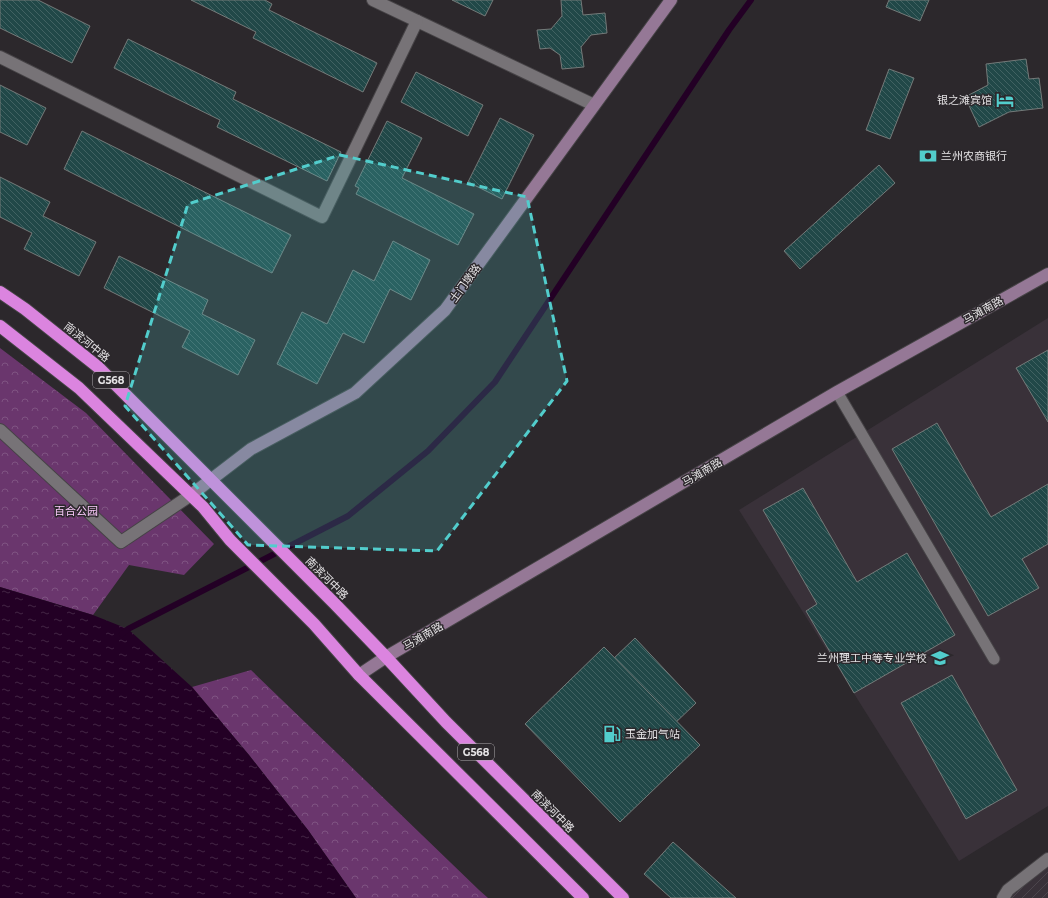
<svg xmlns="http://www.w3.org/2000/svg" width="1048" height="898" font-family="Montserrat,'Noto Sans SC',sans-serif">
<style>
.built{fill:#393139}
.industrial{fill:url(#industrial-furrows)}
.park{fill:url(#park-crowns)}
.water{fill:url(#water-ripples)}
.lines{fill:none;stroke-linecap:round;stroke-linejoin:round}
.stream{stroke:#230025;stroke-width:6}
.building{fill:url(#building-back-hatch);stroke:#747a79}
.lane-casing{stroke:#464346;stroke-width:13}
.street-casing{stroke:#464346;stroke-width:14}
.secondary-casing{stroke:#464346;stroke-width:14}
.highway-casing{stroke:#464346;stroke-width:14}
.lane{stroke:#777377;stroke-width:11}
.street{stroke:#777377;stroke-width:12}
.secondary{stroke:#957896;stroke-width:12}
.highway{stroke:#db84df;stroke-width:12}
.marked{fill:#52cdcc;fill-opacity:0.2;stroke:#52cdcc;stroke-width:3;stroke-dasharray:8 5;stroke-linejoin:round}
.labels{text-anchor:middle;stroke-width:3;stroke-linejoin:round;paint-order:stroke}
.shield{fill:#2c282c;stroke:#aeabae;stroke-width:1}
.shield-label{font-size:10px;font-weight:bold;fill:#e5e3e5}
.poi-label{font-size:11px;fill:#e5e3e5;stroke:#2c282c;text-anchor:end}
.street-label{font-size:11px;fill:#e5e3e5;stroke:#2c282c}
.park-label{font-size:11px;fill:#fbcafc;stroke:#2c282c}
</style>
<defs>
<pattern id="industrial-furrows" width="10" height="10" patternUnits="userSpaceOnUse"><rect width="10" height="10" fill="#393139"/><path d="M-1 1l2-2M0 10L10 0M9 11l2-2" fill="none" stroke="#4c454c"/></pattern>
<pattern id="park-crowns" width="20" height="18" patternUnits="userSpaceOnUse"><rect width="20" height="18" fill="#6a366d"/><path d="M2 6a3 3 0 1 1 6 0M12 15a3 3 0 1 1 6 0" fill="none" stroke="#7f5382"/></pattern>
<pattern id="water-ripples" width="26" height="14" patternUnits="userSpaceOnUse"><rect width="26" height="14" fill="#230025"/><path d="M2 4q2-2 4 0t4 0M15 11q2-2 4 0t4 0" fill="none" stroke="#432544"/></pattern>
<pattern id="building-back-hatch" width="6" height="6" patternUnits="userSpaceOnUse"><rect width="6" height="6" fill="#214848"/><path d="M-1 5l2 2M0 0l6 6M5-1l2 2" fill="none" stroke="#416262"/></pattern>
</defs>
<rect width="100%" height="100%" fill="#2c282c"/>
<polygon class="built" points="1048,318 1048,806 959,861 739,510"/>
<polygon class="industrial" points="1048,866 1048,898 1007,898"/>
<g class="park">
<polygon points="0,348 86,413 214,544 184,575 129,565 93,615 0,587"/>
<polygon points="251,670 479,890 488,898 356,898 308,830 249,755 192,687"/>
</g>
<polygon class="water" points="0,587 93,615 128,629 192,687 249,755 308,830 356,898 0,898"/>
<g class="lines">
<polyline class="stream" points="122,634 128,629 348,516 428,451 495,382 729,30 751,0"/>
</g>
<g class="building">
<polygon points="0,0 38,0 90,26 72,63 0,28"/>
<polygon points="191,0 265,0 272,4 269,10 377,63 363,92 253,38 256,32"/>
<polygon points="452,0 493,0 485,16"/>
<polygon points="561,0 581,0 583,15 605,13 607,33 591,35 581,47 584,67 562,69 560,55 550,48 540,49 537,30 551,29 562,16"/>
<polygon points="889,0 929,0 920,21 886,7"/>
<polygon points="128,39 236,92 233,99 341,152 327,181 217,127 220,120 114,68"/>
<polygon points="1026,59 1029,79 1039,78 1043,108 1009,112 979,127 965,97 988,85 986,64"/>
<polygon points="889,69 914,78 890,139 866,130"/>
<polygon points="416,72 483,105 468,136 401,102"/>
<polygon points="0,85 46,108 27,145 0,132"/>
<polygon points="500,118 534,135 502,199 468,182"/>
<polygon points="387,121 422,138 402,178 474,214 458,245 356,194 359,188 355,186"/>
<polygon points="82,131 291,235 272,273 64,169"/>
<polygon points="879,165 895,183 800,269 784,251"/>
<polygon points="0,177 50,202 43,216 96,242 79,276 24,249 32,233 0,217"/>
<polygon points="393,241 430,260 411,300 390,289 364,343 343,333 317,384 277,364 302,312 327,324 353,270 374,281"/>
<polygon points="119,256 208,300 202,314 255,340 238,375 182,347 190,331 104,288"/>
<polygon points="1048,350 1048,422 1016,368"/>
<polygon points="937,423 991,517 1048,484 1048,544 1022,559 1039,588 988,616 892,449"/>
<polygon points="803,488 857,582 907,553 955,635 854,693 806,611 817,604 763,510"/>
<polygon points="635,638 696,703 672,726 611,661"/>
<polygon points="604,647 700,745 620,822 525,724"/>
<polygon points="952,675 1017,790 966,819 901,703"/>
<polygon points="673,842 736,898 671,898 644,874"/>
</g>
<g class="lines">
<g class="lane-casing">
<polyline id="lane" points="837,392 994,659"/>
</g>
<g class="street-casing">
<g id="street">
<polyline points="373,0 594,105"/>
<polyline points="0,57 322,217 417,21"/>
<polyline points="0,430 121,542 191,495"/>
<polyline points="1003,898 1008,890 1048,859"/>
</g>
</g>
<g class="secondary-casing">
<g id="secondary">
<polyline points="191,495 251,449 355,393 445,310 671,0"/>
<polyline points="359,675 386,657 837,392 1048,274"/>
</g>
</g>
<g class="highway-casing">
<g id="highway">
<polyline points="0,292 25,309 98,367 334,603 386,657 446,722 623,898"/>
<polyline points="0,326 79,388 203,507 230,540 314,624 359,675 583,898"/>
</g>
</g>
<use href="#lane" class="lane"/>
<use href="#street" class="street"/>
<use href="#secondary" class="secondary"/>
<use href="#highway" class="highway"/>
</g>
<path class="marked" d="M340,155L527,197L567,381L437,551L248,545L125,406L188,204Z"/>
<defs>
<g id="hotel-bare" transform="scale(1.38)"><path d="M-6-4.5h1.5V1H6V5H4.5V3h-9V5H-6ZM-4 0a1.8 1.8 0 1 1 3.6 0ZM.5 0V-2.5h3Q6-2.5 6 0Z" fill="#52cdcc" stroke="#2c282c" stroke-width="2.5" paint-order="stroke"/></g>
<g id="bank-bare" transform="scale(1.38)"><path d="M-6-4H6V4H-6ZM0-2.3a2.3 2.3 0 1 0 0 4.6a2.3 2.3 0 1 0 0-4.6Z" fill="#52cdcc" stroke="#2c282c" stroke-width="2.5" paint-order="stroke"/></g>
<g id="university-bare" transform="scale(1.38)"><path d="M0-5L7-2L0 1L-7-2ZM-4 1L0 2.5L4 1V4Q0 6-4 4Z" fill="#52cdcc" stroke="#2c282c" stroke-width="2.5" paint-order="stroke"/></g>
<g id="fuel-bare" transform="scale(1.38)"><path d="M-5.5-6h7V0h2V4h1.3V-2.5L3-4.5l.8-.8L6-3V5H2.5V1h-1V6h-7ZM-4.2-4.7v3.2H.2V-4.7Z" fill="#52cdcc" stroke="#2c282c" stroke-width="2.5" paint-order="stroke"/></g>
</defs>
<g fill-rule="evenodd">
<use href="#hotel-bare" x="1005" y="100"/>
<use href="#bank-bare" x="928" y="156"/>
<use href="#university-bare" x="940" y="658"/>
<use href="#fuel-bare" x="612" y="734"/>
</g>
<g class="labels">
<g class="shield">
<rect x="93" y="372" width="36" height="16" rx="3"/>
<rect x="458" y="744" width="36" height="16" rx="3"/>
</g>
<g class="shield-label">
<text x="111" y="384">G568</text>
<text x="476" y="756">G568</text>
</g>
<g class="poi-label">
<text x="992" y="104">银之滩宾馆</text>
<text x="941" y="160" text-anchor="start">兰州农商银行</text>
<text x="927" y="662">兰州理工中等专业学校</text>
<text x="625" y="738" text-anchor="start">玉金加气站</text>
</g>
<g class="street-label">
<text transform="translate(465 283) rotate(-54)" y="4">土门墩路</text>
<text transform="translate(983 310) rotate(-29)" y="4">马滩南路</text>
<text transform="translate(87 342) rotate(39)" y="4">南滨河中路</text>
<text transform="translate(702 472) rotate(-30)" y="4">马滩南路</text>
<text transform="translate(327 578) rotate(45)" y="4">南滨河中路</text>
<text transform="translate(423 636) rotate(-30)" y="4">马滩南路</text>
<text transform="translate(553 811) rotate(45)" y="4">南滨河中路</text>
</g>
<g class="park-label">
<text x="76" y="515">百合公园</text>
</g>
</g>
</svg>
